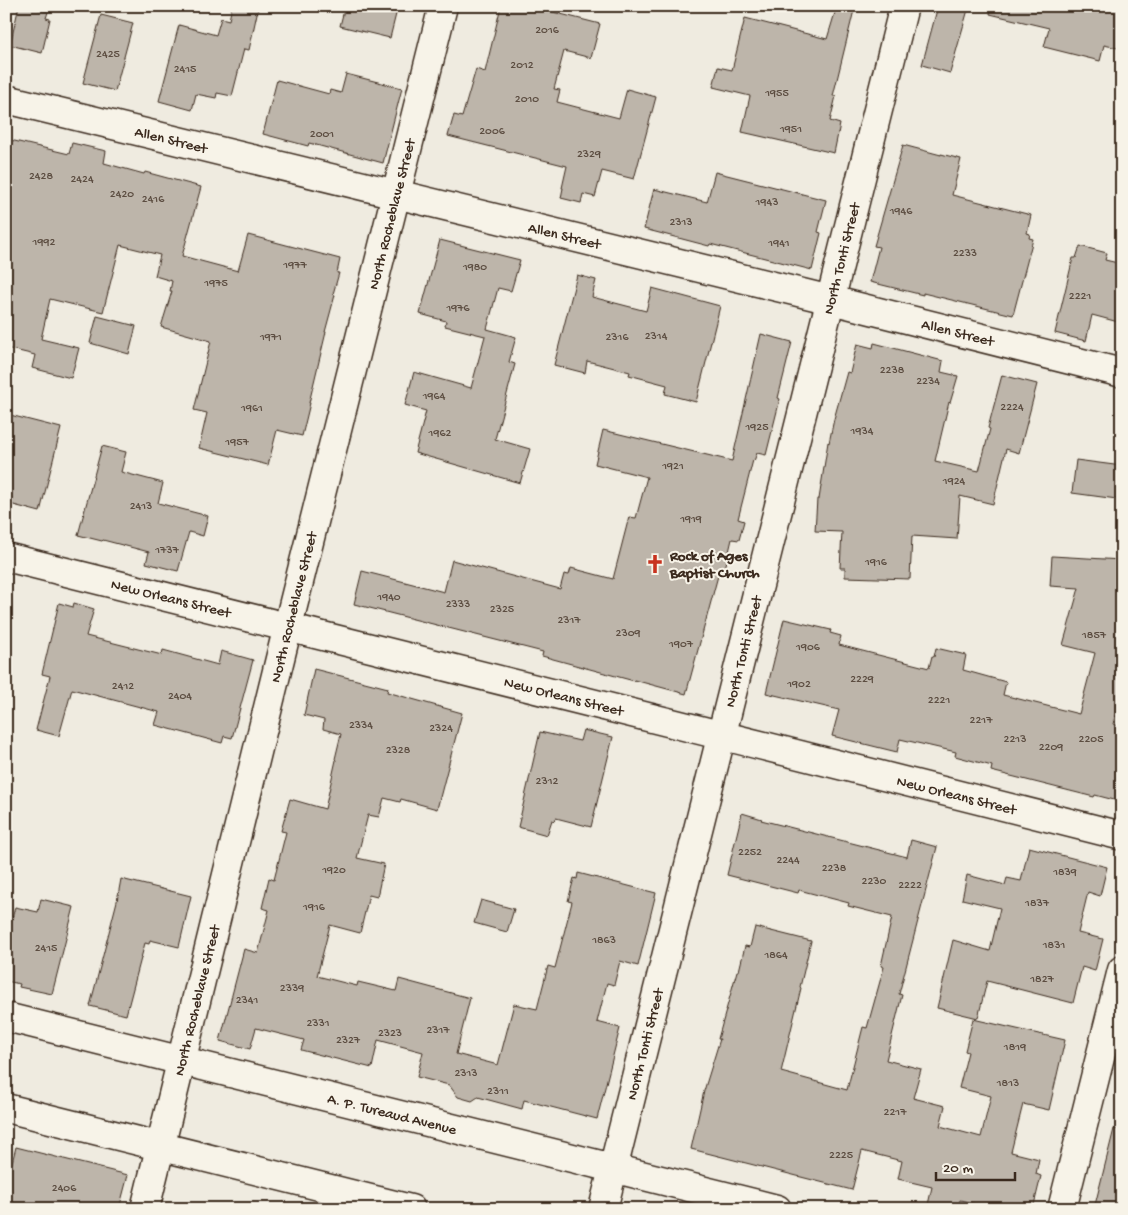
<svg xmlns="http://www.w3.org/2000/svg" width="1128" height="1215" font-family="'Gochi Hand',sans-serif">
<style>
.building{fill:#bdb5aa;stroke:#3b2a1e}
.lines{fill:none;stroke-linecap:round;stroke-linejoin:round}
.minor-casing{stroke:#3b2a1e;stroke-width:31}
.tertiary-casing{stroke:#3b2a1e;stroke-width:31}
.minor{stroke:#f7f3e8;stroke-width:28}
.tertiary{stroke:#f7f3e8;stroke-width:28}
.labels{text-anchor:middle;stroke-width:4;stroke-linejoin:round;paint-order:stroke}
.number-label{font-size:12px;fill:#5c4d41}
.street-label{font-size:15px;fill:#3b2a1e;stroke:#f7f3e8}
.poi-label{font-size:15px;font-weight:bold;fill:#3b2a1e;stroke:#f7f3e8;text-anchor:start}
</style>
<rect width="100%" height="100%" fill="#efebe0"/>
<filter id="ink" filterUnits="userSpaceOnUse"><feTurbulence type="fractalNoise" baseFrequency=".02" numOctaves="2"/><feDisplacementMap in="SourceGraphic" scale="10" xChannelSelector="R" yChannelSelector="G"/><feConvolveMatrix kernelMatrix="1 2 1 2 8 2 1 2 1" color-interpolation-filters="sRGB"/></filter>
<g filter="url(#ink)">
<g class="building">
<polygon points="19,6 39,6 38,9 48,12 46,18 50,19 42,53 10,45"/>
<polygon points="232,6 246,6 258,9 249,50 244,49 232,96 217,93 216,98 196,94 192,110 159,101 179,25 216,35 221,18 229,20"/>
<polygon points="345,6 398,6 390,38 340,26"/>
<polygon points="501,6 529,6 600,24 591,58 564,51 554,89 560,90 557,102 619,118 627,89 656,97 634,179 602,171 595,197 583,194 581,203 561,198 563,188 562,188 567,166 448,136 454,115 462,117 476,69 485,72"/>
<polygon points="837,6 855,6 833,96 836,96 830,121 840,124 834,153 742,132 750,96 713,87 718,67 732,70 745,18 827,39"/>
<polygon points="938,6 969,6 950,73 922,65"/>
<polygon points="991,6 1122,6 1122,49 1104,45 1100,61 1044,47 1049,28 990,14"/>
<polygon points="101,15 133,23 115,91 83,83"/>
<polygon points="346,74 402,88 383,163 309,143 308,146 263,134 277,80 329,94 330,90 341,93"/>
<polygon points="6,139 69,154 72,143 106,151 104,163 144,174 145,172 201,187 182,256 238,271 248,235 340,259 337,273 339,273 333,294 335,295 325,332 326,332 309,403 310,403 302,436 277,430 268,465 199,448 207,413 194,410 211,341 161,327 172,291 170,291 172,281 155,276 160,255 120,245 103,312 50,299 41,339 79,348 71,378 32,368 35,355 6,348"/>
<polygon points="903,145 941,155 941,154 961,159 952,195 1031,215 1027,233 1030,234 1029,238 1033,239 1013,315 923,293 923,295 870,282 879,247 874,246"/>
<polygon points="715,172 826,200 818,232 821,233 812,270 710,244 709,246 644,229 654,189 707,202"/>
<polygon points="440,240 520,260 511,291 498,288 487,329 516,337 509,362 515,364 495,439 530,449 520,483 415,453 426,411 405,405 414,372 471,388 485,336 445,326 446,321 420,314"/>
<polygon points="1080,246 1107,253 1105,260 1122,264 1122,323 1092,315 1086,341 1055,333 1073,258 1076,258"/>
<polygon points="577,275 596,280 592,297 646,311 652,288 720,306 696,402 665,394 667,385 629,375 630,372 587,361 585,373 554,365"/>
<polygon points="97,316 136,326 129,354 90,343"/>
<polygon points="761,334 792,342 778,398 780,399 766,455 757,453 754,461 753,460 738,519 744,521 739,540 732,539 724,573 719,572 686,694 634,680 634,681 542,656 543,652 354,604 362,571 444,592 452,560 560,589 564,574 569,575 571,568 613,579 629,517 636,518 647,477 595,464 603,430 732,461"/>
<polygon points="874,343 943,361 941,372 958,376 950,403 949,402 935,461 979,471 990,429 988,428 1002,375 1037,384 1019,453 1006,449 993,504 960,496 957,539 912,536 910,579 845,577 845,568 840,568 842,532 815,531 817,499 819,499 828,442 829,443 834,419 847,372 850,373 857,344 873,348"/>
<polygon points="6,414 61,428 40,512 6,503"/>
<polygon points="102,446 126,452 121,472 163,483 158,503 208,516 203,536 189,532 178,571 146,563 149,552 103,540 102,541 78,535"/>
<polygon points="1076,460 1122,466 1122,486 1119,485 1117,499 1072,493"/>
<polygon points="1052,556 1122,560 1122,688 1113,724 1122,727 1122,802 1095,795 1094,797 991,771 992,766 955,756 956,752 900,739 897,752 832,736 839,710 766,693 784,619 831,630 830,633 841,636 839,645 929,668 932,656 934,657 936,648 966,655 963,670 1006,682 1003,695 1079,714 1095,653 1063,645 1079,588 1050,586"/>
<polygon points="59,603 73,607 74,603 94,609 86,636 162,655 163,650 218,665 221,651 253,660 232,738 224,736 222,743 155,725 159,712 72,689 59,736 36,730 50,676 42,674"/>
<polygon points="314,669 388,688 387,692 462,713 437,809 401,799 400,802 384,798 379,817 368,815 357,858 384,864 377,897 369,895 360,933 330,925 317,976 357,986 358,982 396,991 399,979 470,998 456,1054 498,1065 514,1004 537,1009 548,966 555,968 572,902 568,901 574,878 577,879 578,873 656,893 638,966 620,961 614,985 607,983 597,1022 620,1028 597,1119 524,1100 522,1109 478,1097 472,1101 458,1097 449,1085 417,1077 423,1052 378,1040 372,1068 301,1050 304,1040 256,1028 250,1049 220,1041 244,949 258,953 269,910 262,908 269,878 274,880 286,832 281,831 290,799 325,809 336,760 335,759 341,734 323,729 324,720 304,715"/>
<polygon points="583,730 613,737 591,827 556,818 555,821 552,820 547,835 518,827 540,732 580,741"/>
<polygon points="742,813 762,819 761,820 907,857 911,840 937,847 899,994 902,995 886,1060 921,1069 913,1098 945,1106 940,1126 981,1137 991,1096 959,1088 968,1052 965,1051 973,1019 1065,1040 1049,1110 1023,1104 1011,1152 1039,1159 1036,1174 1041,1176 1033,1209 998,1209 960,1200 958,1209 927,1209 932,1187 898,1179 902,1161 862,1151 852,1190 691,1149 704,1091 720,1039 718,1039 737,971 739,971 745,946 750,947 755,927 811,941 800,987 801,988 781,1072 847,1090 863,1027 867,1028 884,967 881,966 892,917 848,906 849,903 799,890 798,893 727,875"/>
<polygon points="1029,847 1107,867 1100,896 1088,892 1078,933 1103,939 1095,971 1082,967 1073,1003 987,981 978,1018 937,1008 953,940 990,951 1000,908 962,899 967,875 1005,885 1007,878 1021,881"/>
<polygon points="121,879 191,896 179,947 150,940 149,944 145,943 126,1015 90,1006 117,901"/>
<polygon points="41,899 74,907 52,994 19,987 20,984 6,981 6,942 15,907 38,912"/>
<polygon points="481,900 514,909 507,932 474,923"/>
<polygon points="1114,1129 1122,1130 1122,1209 1094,1209"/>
<polygon points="16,1147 128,1175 119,1209 6,1209 6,1186"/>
</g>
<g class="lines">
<g class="minor-casing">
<g id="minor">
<path id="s1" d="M6,99L831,300L1122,373"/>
<path id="s2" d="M6,557C379,648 750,743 1122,836"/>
<path id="s3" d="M145,1209L288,626L443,6"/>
<path id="s4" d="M603,1209L904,6"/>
</g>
</g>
<g class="tertiary-casing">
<g id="tertiary">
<path id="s5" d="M6,1017L777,1209"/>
<polyline points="6,1108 411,1209"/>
<polyline points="1062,1209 1122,970"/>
</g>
</g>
<use href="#minor" class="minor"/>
<use href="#tertiary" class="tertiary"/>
</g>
</g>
<defs>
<g id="church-bare" transform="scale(1.5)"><path d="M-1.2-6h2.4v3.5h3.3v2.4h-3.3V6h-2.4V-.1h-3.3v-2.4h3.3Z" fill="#c8321e" stroke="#f7f3e8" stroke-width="2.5" paint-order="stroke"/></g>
</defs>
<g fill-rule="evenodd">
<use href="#church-bare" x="655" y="564"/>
</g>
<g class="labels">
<g class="number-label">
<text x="547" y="33">2016</text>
<text x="108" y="57">2425</text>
<text x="522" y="68">2012</text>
<text x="185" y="72">2415</text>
<text x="777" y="96">1955</text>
<text x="527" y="102">2010</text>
<text x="791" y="132">1951</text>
<text x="492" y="134">2006</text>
<text x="322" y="137">2001</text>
<text x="589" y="157">2329</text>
<text x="41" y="179">2428</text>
<text x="82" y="182">2424</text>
<text x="122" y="197">2420</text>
<text x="153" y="202">2416</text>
<text x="767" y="205">1943</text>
<text x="901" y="214">1946</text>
<text x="681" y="225">2313</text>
<text x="44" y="245">1992</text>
<text x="779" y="246">1941</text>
<text x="965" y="256">2233</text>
<text x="295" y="268">1977</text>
<text x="475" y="270">1980</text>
<text x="216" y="286">1975</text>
<text x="1080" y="299">2221</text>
<text x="458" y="311">1976</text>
<text x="656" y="339">2314</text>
<text x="271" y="340">1971</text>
<text x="617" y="340">2316</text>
<text x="892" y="373">2238</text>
<text x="928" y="384">2234</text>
<text x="434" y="399">1964</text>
<text x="1012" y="410">2224</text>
<text x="252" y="411">1961</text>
<text x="757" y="430">1925</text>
<text x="862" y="434">1934</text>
<text x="440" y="436">1962</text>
<text x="237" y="445">1957</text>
<text x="673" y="469">1921</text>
<text x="954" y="484">1924</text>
<text x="141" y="509">2413</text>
<text x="691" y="522">1919</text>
<text x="167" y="553">1737</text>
<text x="876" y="565">1916</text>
<text x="389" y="600">1940</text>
<text x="458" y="607">2333</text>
<text x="502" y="612">2325</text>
<text x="569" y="623">2317</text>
<text x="628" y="636">2309</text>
<text x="1094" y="638">1857</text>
<text x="681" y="647">1907</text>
<text x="808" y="650">1906</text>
<text x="862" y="682">2229</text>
<text x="799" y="687">1902</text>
<text x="123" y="689">2412</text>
<text x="180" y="699">2404</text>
<text x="939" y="703">2221</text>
<text x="981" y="723">2217</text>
<text x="361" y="728">2334</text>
<text x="441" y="731">2324</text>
<text x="1015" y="742">2213</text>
<text x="1091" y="742">2205</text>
<text x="1051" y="750">2209</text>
<text x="398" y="753">2328</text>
<text x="547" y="784">2312</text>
<text x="750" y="855">2252</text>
<text x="788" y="863">2244</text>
<text x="834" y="871">2238</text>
<text x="334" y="873">1920</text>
<text x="1065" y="875">1839</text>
<text x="874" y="884">2230</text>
<text x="910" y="888">2222</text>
<text x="1037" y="906">1837</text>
<text x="314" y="910">1916</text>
<text x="604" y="943">1863</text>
<text x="1054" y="948">1831</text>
<text x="46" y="951">2415</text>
<text x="776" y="958">1864</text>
<text x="1042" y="982">1827</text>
<text x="292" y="991">2339</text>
<text x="247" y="1003">2341</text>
<text x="318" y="1026">2331</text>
<text x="438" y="1033">2317</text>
<text x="390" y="1036">2323</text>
<text x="348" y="1043">2327</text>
<text x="1015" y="1050">1819</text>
<text x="466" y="1076">2313</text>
<text x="1008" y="1086">1813</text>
<text x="498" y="1094">2311</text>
<text x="895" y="1115">2217</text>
<text x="841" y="1158">2225</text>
<text x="64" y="1191">2406</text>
</g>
<g class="street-label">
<text dy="5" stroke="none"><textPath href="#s1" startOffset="170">Allen Street</textPath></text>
<text dy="5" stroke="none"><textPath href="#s3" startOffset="1025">North Rocheblave Street</textPath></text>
<text dy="5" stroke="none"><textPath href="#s1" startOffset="575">Allen Street</textPath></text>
<text dy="5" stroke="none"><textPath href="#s4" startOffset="980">North Tonti Street</textPath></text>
<text dy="5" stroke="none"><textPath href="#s1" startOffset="980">Allen Street</textPath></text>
<text dy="5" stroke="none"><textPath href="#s2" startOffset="170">New Orleans Street</textPath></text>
<text dy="5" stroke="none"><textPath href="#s3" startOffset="620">North Rocheblave Street</textPath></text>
<text dy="5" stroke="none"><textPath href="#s4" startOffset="575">North Tonti Street</textPath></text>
<text dy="5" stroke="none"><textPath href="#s2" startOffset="575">New Orleans Street</textPath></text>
<text dy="5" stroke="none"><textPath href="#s2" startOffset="980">New Orleans Street</textPath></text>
<text dy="5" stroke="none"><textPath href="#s3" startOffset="215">North Rocheblave Street</textPath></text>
<text dy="5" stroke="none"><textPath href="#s4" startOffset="170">North Tonti Street</textPath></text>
<text dy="5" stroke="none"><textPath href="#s5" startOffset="398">A. P. Tureaud Avenue</textPath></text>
</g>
<g class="poi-label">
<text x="670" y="560">Rock of Ages<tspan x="670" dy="17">Baptist Church</tspan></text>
</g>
</g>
<rect width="1128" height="1215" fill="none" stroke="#f7f3e8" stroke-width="25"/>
<rect x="12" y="12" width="1103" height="1190" fill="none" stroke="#3b2a1e" stroke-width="2" filter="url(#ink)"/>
<path d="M936 1172v8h79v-8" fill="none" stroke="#3b2a1e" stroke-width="2.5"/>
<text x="943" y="1172" font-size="15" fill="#3b2a1e" stroke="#f7f3e8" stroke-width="4" paint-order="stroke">20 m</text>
</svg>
